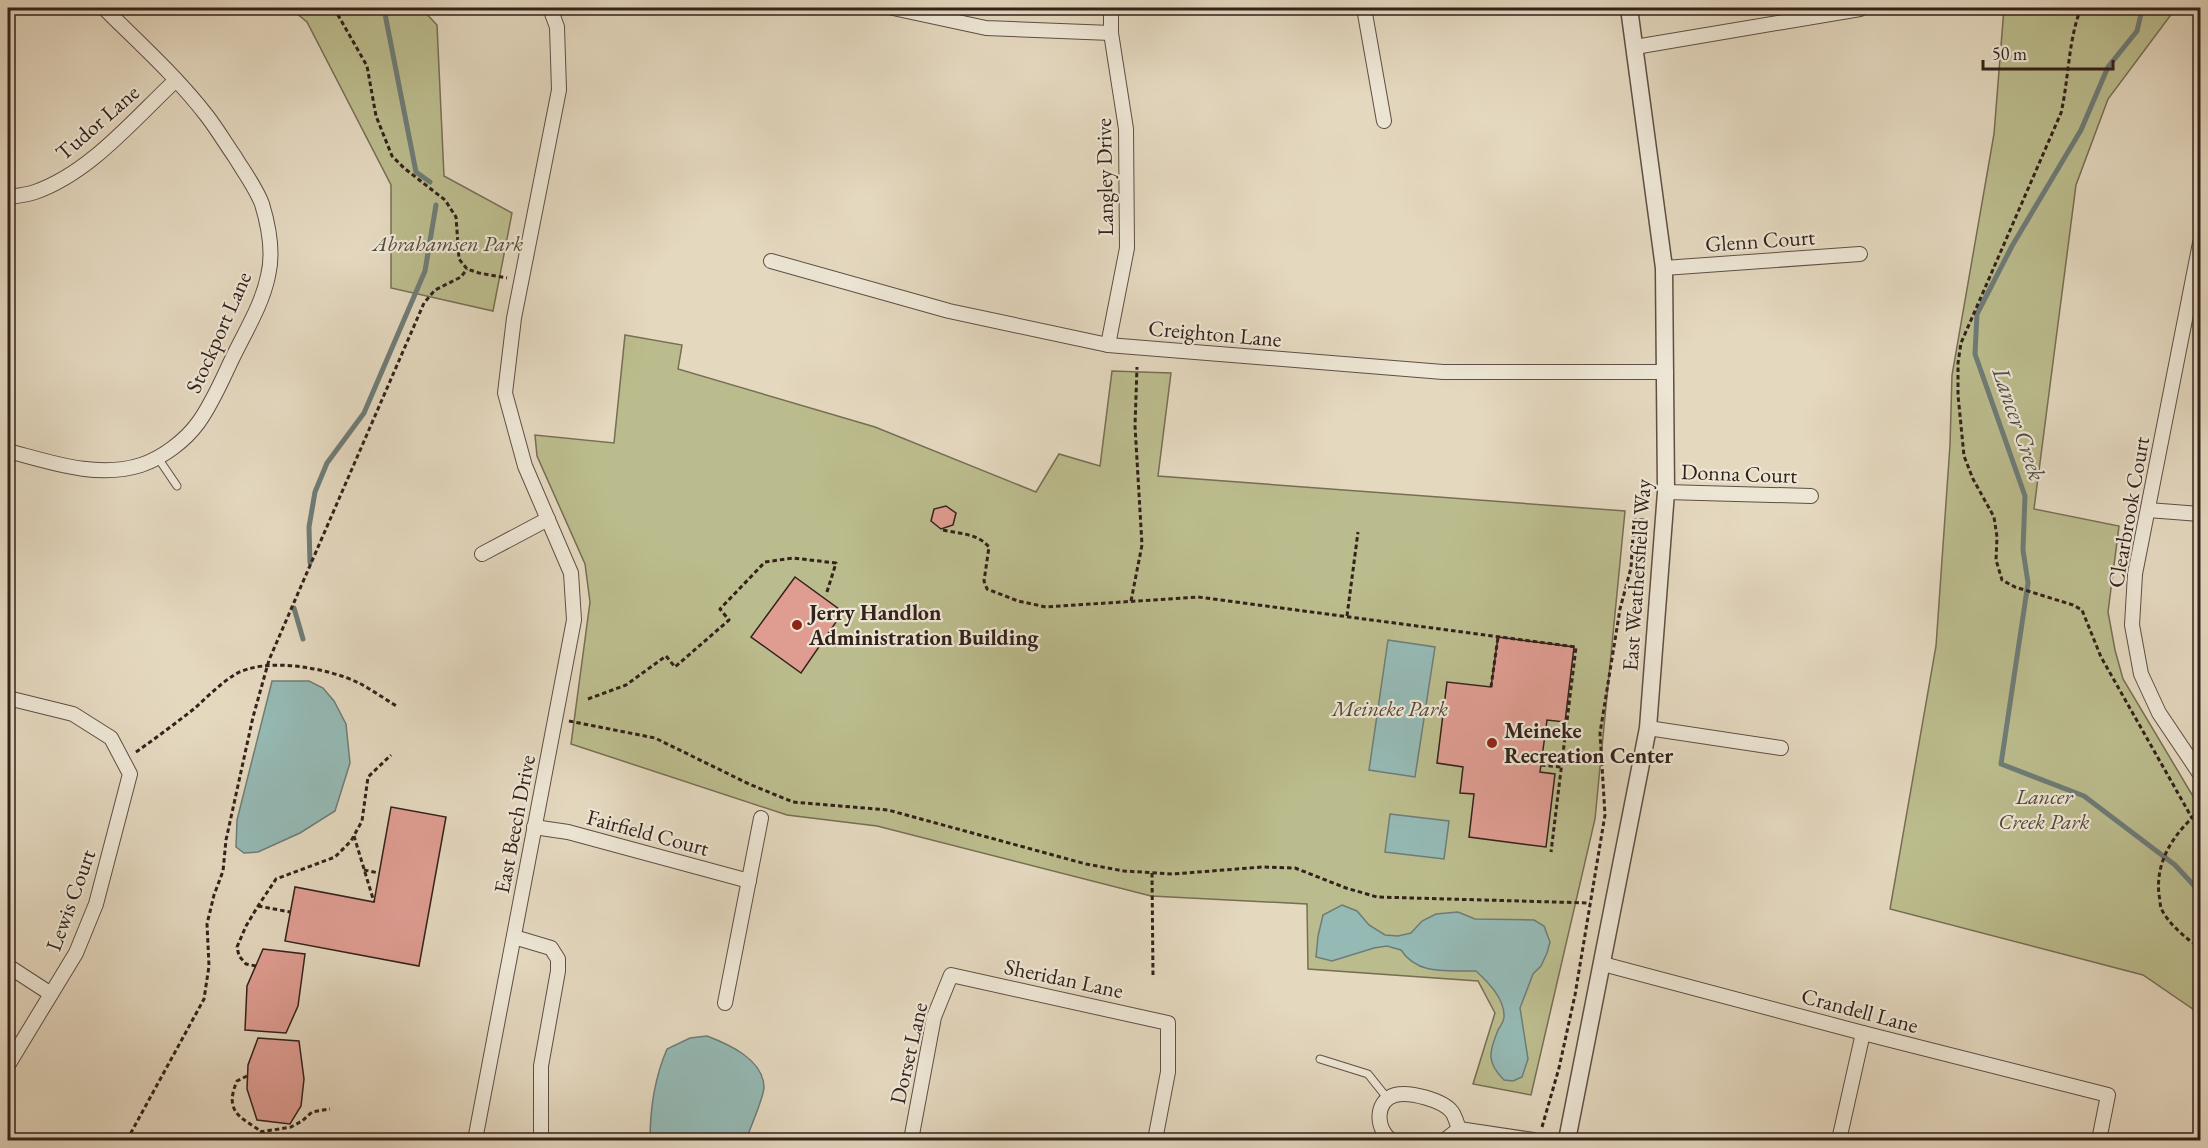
<svg xmlns="http://www.w3.org/2000/svg" width="2208" height="1148" font-family="'EB Garamond',serif">
<style>
.green{fill:#bbbc8d;stroke:#776e54;stroke-width:1.5}
.water{fill:#95b9b4;stroke:#6e7c77;stroke-width:1.5}
.lines{fill:none;stroke-linecap:round;stroke-linejoin:round}
.stream{stroke:#6e7c77;stroke-width:5}
.building{fill:#df9d92;stroke:#33211b;stroke-width:1.5}
.service-casing{stroke:#5f4f44;stroke-width:9}
.minor-casing{stroke:#5f4f44;stroke-width:16}
.tertiary-casing{stroke:#5f4f44;stroke-width:19}
.path{stroke:#33211b;stroke-width:3;stroke-dasharray:4.5 3;stroke-linecap:butt}
.service{stroke:#ede6d5;stroke-width:7}
.minor{stroke:#ede6d5;stroke-width:14}
.tertiary{stroke:#ede6d5;stroke-width:16}
.poi-dot{fill:#8f2418;stroke:#ede6d5;stroke-width:2}
.labels{text-anchor:middle;stroke-width:4.5;stroke-linejoin:round;paint-order:stroke}
.street-label{font-size:22px;fill:#33211b;stroke:#ede6d5}
.park-label{font-size:22px;font-style:italic;fill:#554838;stroke:#ede6d5}
.poi-label{font-size:22px;font-weight:bold;fill:#33211b;stroke:#ede6d5;text-anchor:start}
.water-label{font-size:24px;font-style:italic;fill:#504f49;stroke:#ede6d5}
</style>
<rect width="100%" height="100%" fill="#e4d8bf"/>
<filter id="stains"><feTurbulence type="fractalNoise" baseFrequency=".00333" numOctaves="4"/><feColorMatrix values="0 0 0 0 .2 0 0 0 0 .09 0 0 0 0 .02 0 0 0 .5 -.17"/></filter>
<radialGradient id="worn" r=".72"><stop offset=".6" stop-color="#630" stop-opacity="0"/><stop offset="1" stop-color="#630" stop-opacity=".3"/></radialGradient>
<g class="green">
<polygon points="290,8 421,8 437,25 444,176 512,213 493,311 391,288 391,185 307,22"/>
<polygon points="2004,8 2176,8 2108,99 2076,185 2034,509 2119,526 2108,612 2115,650 2123,679 2200,808 2200,1027 2197,1025 2200,1014 2143,975 1890,909 1936,646 1950,445 1952,375 1994,134"/>
<polygon points="625,335 682,345 678,369 875,427 1036,492 1059,454 1100,466 1112,371 1171,373 1158,476 1625,511 1595,819 1531,1095 1473,1084 1495,1013 1478,981 1308,969 1307,904 1151,896 877,826 787,815 571,744 590,602 585,564 537,456 535,435 614,443"/>
</g>
<g class="water">
<polygon points="1388,640 1435,647 1415,777 1369,770"/>
<polygon points="272,681 309,681 323,688 334,701 346,724 350,763 335,811 300,833 258,852 244,853 236,847 237,820"/>
<polygon points="1390,814 1449,821 1444,859 1385,852"/>
<path d="M1342,905L1357,911L1369,925L1385,935L1398,936L1411,933L1422,921L1436,914L1458,912L1475,919L1534,920L1544,926L1550,942L1547,953L1541,966L1533,974L1520,1008L1528,1059L1522,1077L1513,1081L1504,1080C1486,1062 1489,1052 1498,1030C1500,1027 1504,1021 1504,1017C1505,999 1488,982 1476,971C1448,970 1418,976 1401,950L1387,946L1374,948L1332,961L1316,957L1318,936L1323,915Z"/>
<path d="M707,1036C728,1044 763,1059 764,1087C764,1097 750,1128 746,1140H650C650,1110 655,1077 667,1049L690,1038Z"/>
</g>
<g class="lines">
<g class="stream">
<polyline points="380,8 385,14 416,172 430,182"/>
<polyline points="2136,8 2141,14 2137,31 2108,67 2081,130 2012,246 1977,314 1975,354 2025,496 2023,550 2028,583 2001,764 2084,796 2175,865 2200,892"/>
<polyline points="310,563 309,527 315,492 327,463 364,413 425,271 436,205"/>
<polyline points="294,608 303,639"/>
</g>
</g>
<g class="building">
<polygon points="946,506 956,513 953,525 941,529 931,521 934,509"/>
<polygon points="795,577 843,612 801,673 751,637"/>
<polygon points="1498,637 1574,647 1565,722 1547,720 1540,772 1555,774 1546,847 1469,837 1474,794 1460,793 1463,767 1437,763 1447,682 1491,687"/>
<polygon points="391,807 446,817 419,966 285,941 295,887 374,902"/>
<polygon points="263,949 305,954 298,1006 286,1033 245,1030 247,986"/>
<polygon points="258,1038 299,1041 304,1079 301,1106 290,1124 257,1120 247,1089 248,1065"/>
</g>
<g class="lines">
<g class="service-casing">
<g id="service">
<polyline points="158,458 177,486"/>
<polyline points="1320,1059 1368,1074 1388,1099"/>
</g>
</g>
<g class="minor-casing">
<g id="minor">
<polyline points="893,8 986,28 1111,33"/>
<polyline points="1364,8 1384,121"/>
<polyline points="1635,47 1860,9"/>
<path d="M8,197C16,196 26,195 35,192C90,173 134,119 176,80"/>
<polyline points="2200,243 2135,574 2132,625 2141,674 2159,713 2200,774"/>
<polyline points="771,261 949,311 1108,345 1443,372 1666,372"/>
<polyline points="1664,268 1860,254"/>
<polyline points="1108,345 1127,248 1126,129 1111,33 1111,8"/>
<path d="M8,451C50,462 97,479 141,465C162,458 185,441 198,423C212,404 222,380 232,359C245,332 262,305 268,276C274,252 269,227 262,204C256,188 244,172 235,157C226,144 217,129 207,116C177,77 139,43 104,8"/>
<polyline points="1666,492 1811,496"/>
<polyline points="2148,510 2200,514"/>
<polyline points="482,554 548,519"/>
<polyline points="8,698 73,714 111,738 130,774 96,904 76,953 8,1065"/>
<polyline points="1648,728 1781,748"/>
<polyline points="534,827 568,832 749,881"/>
<polyline points="514,937 551,948 558,959 558,971 541,1066 541,1140"/>
<polyline points="1603,964 1863,1033 2108,1095 2099,1140"/>
<polyline points="8,966 51,994"/>
<polyline points="725,1003 761,818"/>
<polyline points="475,1140 574,620 571,573 525,466 505,393 514,318 559,90 557,27 550,8"/>
<polyline points="911,1140 934,1017 951,975 1168,1023 1168,1072 1155,1140"/>
<path d="M1391,1140C1376,1130 1374,1101 1395,1095C1409,1091 1443,1100 1452,1112C1455,1116 1457,1124 1459,1129"/>
<polyline points="1445,1140 1459,1129 1533,1140"/>
<polyline points="1839,1140 1863,1033"/>
</g>
</g>
<g class="tertiary-casing">
<polyline id="tertiary" points="1567,1140 1648,728 1666,492 1664,268 1629,8"/>
</g>
<g class="path">
<polyline points="334,8 367,66 376,116 392,156 404,168 445,200 456,217 459,259 467,269 479,273 507,278"/>
<path d="M2081,8C2068,41 2069,78 2061,113L1961,343L1958,363V395L1964,456L1973,479L1994,517L1997,537L1996,560L2002,580L2015,587L2073,605L2082,610L2101,657L2192,818"/>
<path d="M943,530C960,534 977,533 989,547L984,581L987,589L1018,601L1046,607L1198,597L1576,647L1551,852"/>
<polyline points="1131,601 1142,545 1135,426 1137,367"/>
<polyline points="1347,616 1358,532"/>
<polyline points="1491,687 1498,637"/>
<polyline points="588,699 626,685 666,656 675,667 729,620 720,609 765,562 793,558 836,563 826,595"/>
<polyline points="569,721 655,738 749,784 793,802 888,810 1086,864 1124,871 1173,874 1262,867 1295,868 1346,888 1377,897 1590,903"/>
<path d="M136,752C156,738 176,723 195,708C207,697 220,684 234,675C265,656 328,668 359,683C372,690 385,699 398,707"/>
<polyline points="1541,765 1561,767"/>
<path d="M2200,811C2175,832 2155,860 2159,895C2160,899 2160,905 2161,908C2168,924 2187,939 2200,948"/>
<polyline points="354,836 374,902"/>
<polyline points="364,870 379,873"/>
<polyline points="1152,873 1153,976"/>
<polyline points="258,906 290,912"/>
<polyline points="256,966 246,964 239,956 237,947 246,926 258,906 276,879 335,857 351,841 362,821 368,777 391,755"/>
<path d="M247,1076L237,1081C220,1120 253,1119 270,1140"/>
<polyline points="1542,1127 1559,1068 1575,995 1605,815 1600,733 1620,609 1631,568 1634,520 1647,520"/>
<polyline points="260,1132 291,1127 302,1121 312,1112 330,1109"/>
<polyline points="127,1140 204,999 209,966 207,924 214,895 223,871 226,840 253,717 269,660 424,303 435,290 461,277 467,269"/>
</g>
<use href="#service" class="service"/>
<use href="#minor" class="minor"/>
<use href="#tertiary" class="tertiary"/>
</g>
<g class="poi-dot">
<circle cx="797" cy="625" r="6"/>
<circle cx="1492" cy="743" r="6"/>
</g>
<g class="labels">
<g class="street-label">
<text transform="translate(97 122) rotate(-41)" y="8">Tudor Lane</text>
<text transform="translate(1104 177) rotate(-91)" y="8">Langley Drive</text>
<text transform="translate(1760 240) rotate(-4)" y="8">Glenn Court</text>
<text transform="translate(218 332) rotate(-66)" y="8">Stockport Lane</text>
<text transform="translate(1215 333) rotate(5)" y="8">Creighton Lane</text>
<text transform="translate(1739 473) rotate(2)" y="8">Donna Court</text>
<text transform="translate(2128 512) rotate(-80)" y="8">Clearbrook Court</text>
<text transform="translate(1636 575) rotate(-86)" y="8">East Weathersfield Way</text>
<text transform="translate(514 824) rotate(-79)" y="8">East Beech Drive</text>
<text transform="translate(648 832) rotate(15)" y="8">Fairfield Court</text>
<text transform="translate(70 900) rotate(-70)" y="8">Lewis Court</text>
<text transform="translate(1064 978) rotate(12)" y="8">Sheridan Lane</text>
<text transform="translate(1860 1010) rotate(15)" y="8">Crandell Lane</text>
<text transform="translate(908 1053) rotate(-77)" y="8">Dorset Lane</text>
</g>
<g class="park-label">
<text x="448" y="251">Abrahamsen Park</text>
<text x="1390" y="716">Meineke Park</text>
<text x="2044" y="804">Lancer<tspan x="2044" dy="25">Creek Park</tspan></text>
</g>
<g class="poi-label">
<text x="809" y="620">Jerry Handlon<tspan x="809" dy="25">Administration Building</tspan></text>
<text x="1504" y="738">Meineke<tspan x="1504" dy="25">Recreation Center</tspan></text>
</g>
<g class="water-label">
<text transform="translate(2019 424) rotate(71)" y="8">Lancer Creek</text>
</g>
</g>
<rect width="2208" height="1148" fill="none" stroke="#e4d8bf" stroke-width="30"/>
<rect x="9" y="9" width="2190" height="1130" fill="none" stroke="#33211b" stroke-width="3"/>
<rect x="15" y="15" width="2178" height="1118" fill="none" stroke="#33211b" stroke-width="1.5"/>
<path d="M1983 60v9h130v-9" fill="none" stroke="#33211b" stroke-width="3"/>
<text x="1992" y="60" font-size="18" fill="#33211b" stroke="#ede6d5" stroke-width="4.5" paint-order="stroke">50 m</text>
<rect width="100%" height="100%" filter="url(#stains)"/>
<rect width="100%" height="100%" fill="url(#worn)"/>
</svg>
